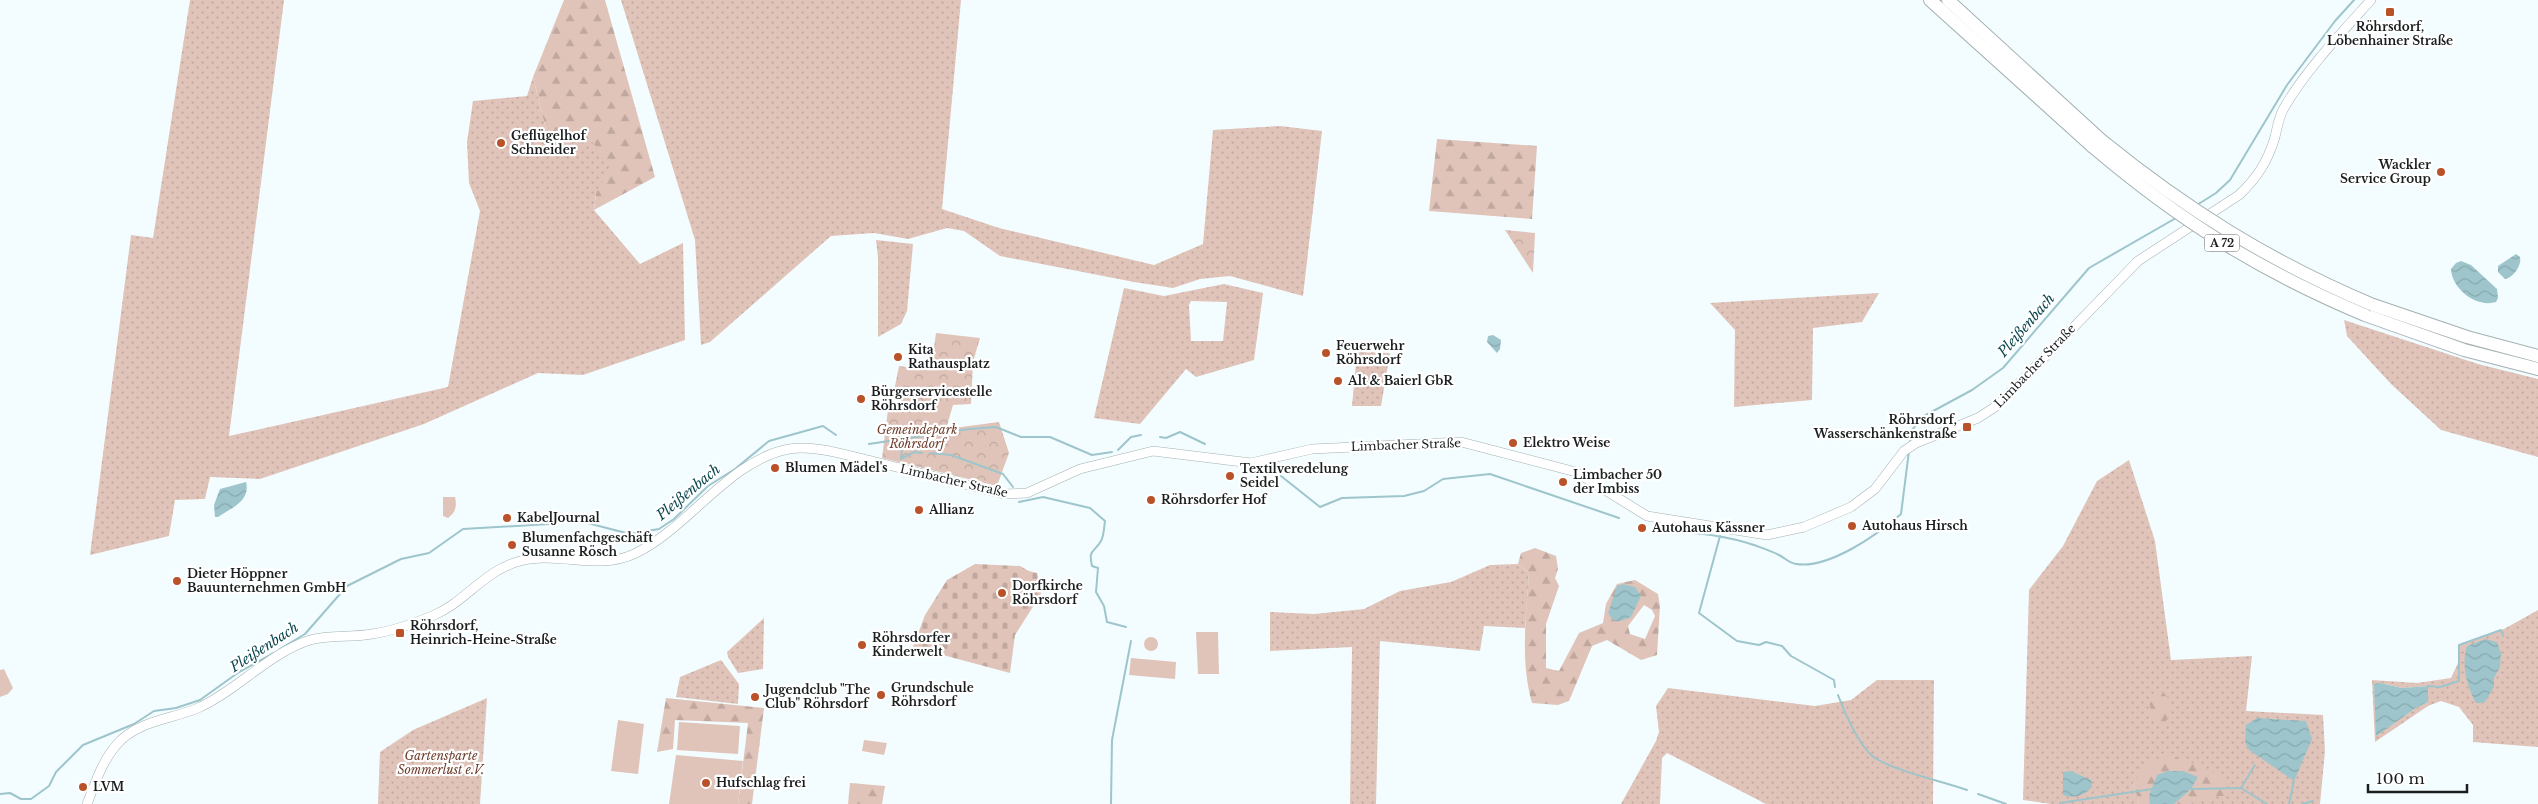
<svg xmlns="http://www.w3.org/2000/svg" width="2538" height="804" font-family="'Libre Baskerville',serif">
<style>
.grass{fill:url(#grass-dots);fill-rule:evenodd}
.forest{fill:url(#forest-firs);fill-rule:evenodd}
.cemetery{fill:url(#cemetery-stones)}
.park{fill:url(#park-crowns)}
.pitch{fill:#e0c4ba}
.water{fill:url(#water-waves)}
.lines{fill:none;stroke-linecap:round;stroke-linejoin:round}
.stream{stroke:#9dc5cb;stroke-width:2}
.minor-casing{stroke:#a4b0b2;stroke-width:10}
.highway-casing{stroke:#a4b0b2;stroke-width:14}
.minor{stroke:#fff;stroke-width:9}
.highway{stroke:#fff;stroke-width:12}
.highway-bridge-casing{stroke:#a4b0b2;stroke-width:14;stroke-linecap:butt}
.highway-bridge{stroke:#fff;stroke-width:12}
.poi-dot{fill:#b95229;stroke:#fff;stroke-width:2}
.labels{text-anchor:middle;stroke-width:4.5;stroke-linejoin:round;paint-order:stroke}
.shield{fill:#fff;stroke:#5f6262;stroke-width:1}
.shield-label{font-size:11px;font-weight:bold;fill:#1a1e1f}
.poi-label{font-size:12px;font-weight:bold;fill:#1a1e1f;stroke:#fff;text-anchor:start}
.street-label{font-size:12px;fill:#1a1e1f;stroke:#fff}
.park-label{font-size:12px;font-style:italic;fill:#6d3d2b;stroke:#fff}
.water-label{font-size:14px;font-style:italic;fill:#0e4951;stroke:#fff}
</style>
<defs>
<pattern id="grass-dots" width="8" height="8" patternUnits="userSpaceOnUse" patternTransform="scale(1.25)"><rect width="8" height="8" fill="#e0c4ba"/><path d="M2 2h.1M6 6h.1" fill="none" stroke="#c0a89f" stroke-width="1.8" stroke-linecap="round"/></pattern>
<pattern id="forest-firs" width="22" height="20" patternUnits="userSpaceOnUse" patternTransform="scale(1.25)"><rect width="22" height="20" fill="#e0c4ba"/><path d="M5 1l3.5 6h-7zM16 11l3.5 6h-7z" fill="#c0a89f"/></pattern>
<pattern id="cemetery-stones" width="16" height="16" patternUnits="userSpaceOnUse" patternTransform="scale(1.25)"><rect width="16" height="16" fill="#e0c4ba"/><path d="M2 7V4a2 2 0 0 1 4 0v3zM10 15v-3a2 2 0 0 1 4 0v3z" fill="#c0a89f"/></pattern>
<pattern id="park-crowns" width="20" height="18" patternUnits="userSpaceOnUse" patternTransform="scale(1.25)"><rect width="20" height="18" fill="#e0c4ba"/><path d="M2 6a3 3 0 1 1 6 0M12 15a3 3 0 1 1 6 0" fill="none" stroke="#c0a89f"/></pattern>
<pattern id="water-waves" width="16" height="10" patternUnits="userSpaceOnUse" patternTransform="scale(1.25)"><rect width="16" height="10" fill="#9dc5cb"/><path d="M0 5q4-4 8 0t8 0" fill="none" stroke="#87a9ae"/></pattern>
</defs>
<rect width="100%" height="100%" fill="#f3fdff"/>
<g class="grass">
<polygon points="190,0 284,0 229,436 448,387 480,211 469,183 467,142 473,101 527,96 533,77 548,138 588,137 613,166 596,193 594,210 640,264 683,243 685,340 583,375 538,373 424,424 260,479 210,477 205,499 175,500 169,536 90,555 131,235 153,238"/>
<polygon points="621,0 961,0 942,209 999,228 1154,265 1203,244 1213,130 1280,126 1322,131 1303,296 1230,276 1200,279 1173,288 1134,282 1000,256 964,231 947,228 908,239 874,233 831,236 710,342 701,345 695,240"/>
<polygon points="876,240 913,244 907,311 901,324 878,337 878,257"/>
<path d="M1224,284L1263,293L1254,360L1196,377L1186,369L1140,424L1094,418L1124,288L1164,296ZM1191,301L1227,302L1223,341H1191L1189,305Z"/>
<polygon points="1879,293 1862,322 1813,328 1812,400 1734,407 1735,330 1710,303"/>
<polygon points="2344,320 2478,364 2538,379 2538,457 2441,430 2391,384 2347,336"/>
<polygon points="1357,352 1390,353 1381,406 1352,406"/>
<polygon points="2129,460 2155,541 2171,660 2252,656 2246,711 2323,715 2325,751 2320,804 2186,804 2133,782 2139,804 2051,804 2023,800 2029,590 2063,546 2097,481"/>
<polygon points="1518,564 1529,573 1525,628 1484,626 1480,651 1380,641 1376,804 1350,804 1352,647 1270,651 1270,612 1314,614 1364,609 1400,591 1451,582 1490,565"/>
<path d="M2538,610V747L2473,742V725L2459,707L2441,701L2428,706L2375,742L2372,680L2417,683L2451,678L2458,663V645L2504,629ZM2380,683L2402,688L2428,686V702L2416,708L2376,735Z"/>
<polygon points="764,618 763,669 738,673 728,657 727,652"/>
<polygon points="721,660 739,684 738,704 676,697 680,677"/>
<polygon points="1877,680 1934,680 1933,804 1766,804 1667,753 1662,758 1660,804 1621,804 1656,741 1659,732 1656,706 1668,688 1815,706 1851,700"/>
<polygon points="487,698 480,804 378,804 380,752 413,730"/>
</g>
<g class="forest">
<polygon points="564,0 605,0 655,177 594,210 596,193 612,166 588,137 548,138 533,77"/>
<polygon points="1437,139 1537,146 1532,219 1429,211"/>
<path d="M1535,548L1556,556L1558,569L1555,578L1559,586L1546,624V668L1559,671L1579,633L1603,623L1606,604L1617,584L1635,580L1658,594L1660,606L1657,655L1641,660L1607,640L1592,646L1569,701L1558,705L1532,703C1520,661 1526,616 1529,573L1518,564L1521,553ZM1644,605L1652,610L1655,616L1645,639L1630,634L1628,626Z"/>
<polygon points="2163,692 2171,702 2168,719 2162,724 2152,719 2149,698 2154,693"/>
<polygon points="666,698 764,708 752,804 738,804 748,723 675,720 673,749 657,752"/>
<path d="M2171,756C2190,762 2211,767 2226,782V795L2186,804H2139L2133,782L2151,760Z"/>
<polygon points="850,783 885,786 882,804 848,804"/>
</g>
<polygon class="cemetery" points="975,564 1020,566 1029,571 1037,573 1041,594 1015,635 1010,673 913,647 925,615 947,580"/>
<g class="park">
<polygon points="1505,230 1535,233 1533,273"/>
<polygon points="936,333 980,338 973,362 971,404 953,405 946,429 999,422 1009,453 997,486 882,458 888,410 899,412 902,393 894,391 899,366 924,369 932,362"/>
</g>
<g class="pitch">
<path d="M443,497H455C457,506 456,512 448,518L443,516Z"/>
<polygon points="1196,632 1218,632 1219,674 1198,674"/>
<circle cx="1151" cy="644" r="7"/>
<polygon points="1131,658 1176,662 1175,679 1129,675"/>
<polygon points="4,669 13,688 8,694 0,697 0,670"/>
<polygon points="618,720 644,724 638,774 611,771"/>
<polygon points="679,722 740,726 738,754 677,750"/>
<polygon points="864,740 887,743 884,755 862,751"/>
<polygon points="676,755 743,761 738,804 669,804"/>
</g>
<g class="water">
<path d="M2516,254L2520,257C2522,265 2513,278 2505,279L2498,272V266Z"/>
<path d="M2461,261L2471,265L2497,289L2498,298L2496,302C2476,308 2452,289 2451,269L2456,263Z"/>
<polygon points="1493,335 1501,340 1500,349 1497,353 1487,342 1488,336"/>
<path d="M246,482C251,501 231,508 218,517H215L214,505L220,489Z"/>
<polygon points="1623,584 1635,587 1641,596 1631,617 1621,621 1614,621 1608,613 1617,586"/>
<path d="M2485,639L2497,642L2501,653L2500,667L2494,678V687L2484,703H2476C2467,686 2461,665 2467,646Z"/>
<polygon points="2380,683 2402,688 2428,686 2428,702 2416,708 2376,736 2374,684"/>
<polygon points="2257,718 2306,721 2312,739 2294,781 2249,750 2245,742 2246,725"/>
<path d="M2071,771L2091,780L2092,787C2084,796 2074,799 2063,795V772Z"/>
<polygon points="2168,771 2183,771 2198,777 2191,789 2174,804 2150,804 2149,796 2157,775"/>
</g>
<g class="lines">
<g class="stream">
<polyline points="2197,205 2216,193 2230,180 2287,85 2335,21 2354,0"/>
<polyline points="1160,437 1166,438 1180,432 1205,444"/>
<polyline points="900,439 902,446 901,459 914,452 922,453"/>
<polyline points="869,444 969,429 996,427 1021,437 1050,437 1092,455 1112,452"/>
<polyline points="1910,444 1911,431 1924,416 1972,390 2003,368 2089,268 2176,218"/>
<polyline points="1118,450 1131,437 1141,435"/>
<polyline points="931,453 951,455 1003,474 1013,487"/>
<polyline points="1276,472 1320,507 1342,498 1404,496 1424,491 1443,479 1490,474 1619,518"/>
<path d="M1019,502L1043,497L1090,508L1105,521C1104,527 1104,536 1101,541C1094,553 1088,549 1092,566L1098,568L1096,592L1104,606L1107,622L1126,627"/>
<path d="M1663,531C1694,532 1724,535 1754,545C1762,548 1771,551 1779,555C1785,558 1789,563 1796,564C1829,569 1877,535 1901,514L1909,451"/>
<polyline points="1720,536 1699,613 1737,641 1759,645 1766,642 1782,646 1791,656 1834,680 1835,687"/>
<polyline points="280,649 305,634 347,586 401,559 429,553 463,529 549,524 568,518 630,534 659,529 674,519 708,486 735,469 769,441 823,426 836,435"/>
<polyline points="2428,686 2440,687 2459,681 2459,645 2501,630 2503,636"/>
<path d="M1838,695C1844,712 1860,748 1875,758C1900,773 1939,780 1967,790"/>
<polyline points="2241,788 2267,804"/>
<polyline points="2191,789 2241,788 2255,765"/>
<polyline points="0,794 10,793 21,799 31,799 49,786 56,772 83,745 134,724 154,711 176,708 200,700 239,672 274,653"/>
<polyline points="1978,794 2006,804"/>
<polyline points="2060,803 2152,789"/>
<polyline points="1111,804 1112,740 1131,641"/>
<polyline points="2289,804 2294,781"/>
<polyline points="2302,804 2313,801"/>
</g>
<g class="minor-casing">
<path id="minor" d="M87,804C96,781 103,758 121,740C143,720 172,719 198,708C235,692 269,653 310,640C330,634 351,638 372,634C393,631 413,624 432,616C466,602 483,571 520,561C558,551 597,571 634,554C688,529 729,460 789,449C817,445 845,455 872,461C916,472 960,483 1004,494L1027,493L1080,469L1153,451L1251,463L1312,449L1461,442L1576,472L1647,516L1767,535L1804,527L1851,507L1875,489L1904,451L1916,443L1978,418L1998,405L2138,261L2239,195C2257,178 2268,161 2275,137C2277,128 2279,116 2284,108C2305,71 2343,31 2371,0"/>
</g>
<g class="highway-casing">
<g id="highway">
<polyline points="1930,0 2093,147"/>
<polyline points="1948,0 2101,140"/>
<polyline points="2373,305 2467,337 2538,356"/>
<polyline points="2365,315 2464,350 2538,369"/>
</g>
</g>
<use href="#minor" class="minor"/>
<use href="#highway" class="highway"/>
<g class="highway-bridge-casing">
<g id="highway-bridge">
<path d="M2101,140C2187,210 2271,262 2373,305"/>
<path d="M2093,147C2180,221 2260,271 2365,315"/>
</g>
</g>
<use href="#highway-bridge" class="highway-bridge"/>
</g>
<g class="poi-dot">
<rect x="2385" y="7" width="10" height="10" rx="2.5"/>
<circle cx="501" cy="143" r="5"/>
<circle cx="2441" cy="172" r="5"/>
<circle cx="1326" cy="353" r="5"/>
<circle cx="898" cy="357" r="5"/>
<circle cx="1338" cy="381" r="5"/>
<circle cx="861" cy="399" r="5"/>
<rect x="1962" y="422" width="10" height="10" rx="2.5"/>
<circle cx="1513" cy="443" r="5"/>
<circle cx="775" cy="468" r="5"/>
<circle cx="1230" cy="476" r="5"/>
<circle cx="1563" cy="482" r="5"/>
<circle cx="1151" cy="500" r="5"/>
<circle cx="919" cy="510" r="5"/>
<circle cx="507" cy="518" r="5"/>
<circle cx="1852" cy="526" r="5"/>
<circle cx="1642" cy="528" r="5"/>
<circle cx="512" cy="545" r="5"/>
<circle cx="177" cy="581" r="5"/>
<circle cx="1002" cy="593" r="5"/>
<rect x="395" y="628" width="10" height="10" rx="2.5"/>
<circle cx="862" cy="645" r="5"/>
<circle cx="881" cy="695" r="5"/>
<circle cx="755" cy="697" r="5"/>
<circle cx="706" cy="783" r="5"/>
<circle cx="83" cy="787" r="5"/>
</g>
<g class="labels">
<rect class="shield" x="2204.5" y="234.5" width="35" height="17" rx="4"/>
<g class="shield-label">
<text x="2222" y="247">A 72</text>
</g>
<g class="poi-label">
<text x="2390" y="31" text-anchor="middle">Röhrsdorf,<tspan x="2390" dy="14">Löbenhainer Straße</tspan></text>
<text x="511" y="140">Geflügelhof<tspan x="511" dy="14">Schneider</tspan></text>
<text x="2431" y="169" text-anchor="end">Wackler<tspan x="2431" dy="14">Service Group</tspan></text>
<text x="1336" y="350">Feuerwehr<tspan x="1336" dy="14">Röhrsdorf</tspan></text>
<text x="908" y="354">Kita<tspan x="908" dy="14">Rathausplatz</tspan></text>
<text x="1348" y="385">Alt &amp; Baierl GbR</text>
<text x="871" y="396">Bürgerservicestelle<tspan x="871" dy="14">Röhrsdorf</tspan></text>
<text x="1957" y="424" text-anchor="end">Röhrsdorf,<tspan x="1957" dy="14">Wasserschänkenstraße</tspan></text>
<text x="1523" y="447">Elektro Weise</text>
<text x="785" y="472">Blumen Mädel's</text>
<text x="1240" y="473">Textilveredelung<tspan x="1240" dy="14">Seidel</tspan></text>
<text x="1573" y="479">Limbacher 50<tspan x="1573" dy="14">der Imbiss</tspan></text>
<text x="1161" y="504">Röhrsdorfer Hof</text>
<text x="929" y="514">Allianz</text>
<text x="517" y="522">KabelJournal</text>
<text x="1862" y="530">Autohaus Hirsch</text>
<text x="1652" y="532">Autohaus Kässner</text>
<text x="522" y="542">Blumenfachgeschäft<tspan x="522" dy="14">Susanne Rösch</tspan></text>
<text x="187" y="578">Dieter Höppner<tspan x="187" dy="14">Bauunternehmen GmbH</tspan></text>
<text x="1012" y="590">Dorfkirche<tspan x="1012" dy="14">Röhrsdorf</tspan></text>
<text x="410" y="630">Röhrsdorf,<tspan x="410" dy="14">Heinrich-Heine-Straße</tspan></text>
<text x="872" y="642">Röhrsdorfer<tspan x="872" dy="14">Kinderwelt</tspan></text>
<text x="891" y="692">Grundschule<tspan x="891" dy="14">Röhrsdorf</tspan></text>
<text x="765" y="694">Jugendclub "The<tspan x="765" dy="14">Club" Röhrsdorf</tspan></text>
<text x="716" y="787">Hufschlag frei</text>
<text x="93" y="791">LVM</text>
</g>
<g class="street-label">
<text transform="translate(2035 366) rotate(-46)" y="4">Limbacher Straße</text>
<text transform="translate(1406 445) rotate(-2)" y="4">Limbacher Straße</text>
<text transform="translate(954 481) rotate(13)" y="4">Limbacher Straße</text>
</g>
<g class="park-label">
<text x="917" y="434">Gemeindepark<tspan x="917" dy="14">Röhrsdorf</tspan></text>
<text x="441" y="760">Gartensparte<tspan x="441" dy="14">Sommerlust e.V.</tspan></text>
</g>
<g class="water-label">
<text transform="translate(2026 325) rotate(-49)" y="5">Pleißenbach</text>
<text transform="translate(688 492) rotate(-40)" y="5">Pleißenbach</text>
<text transform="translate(264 647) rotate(-33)" y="5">Pleißenbach</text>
</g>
</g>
<path d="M2368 784v8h99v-8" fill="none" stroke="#1a1e1f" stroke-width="2.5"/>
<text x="2376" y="784" font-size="15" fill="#1a1e1f" stroke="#ffffff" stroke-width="4" paint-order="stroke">100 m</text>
</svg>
